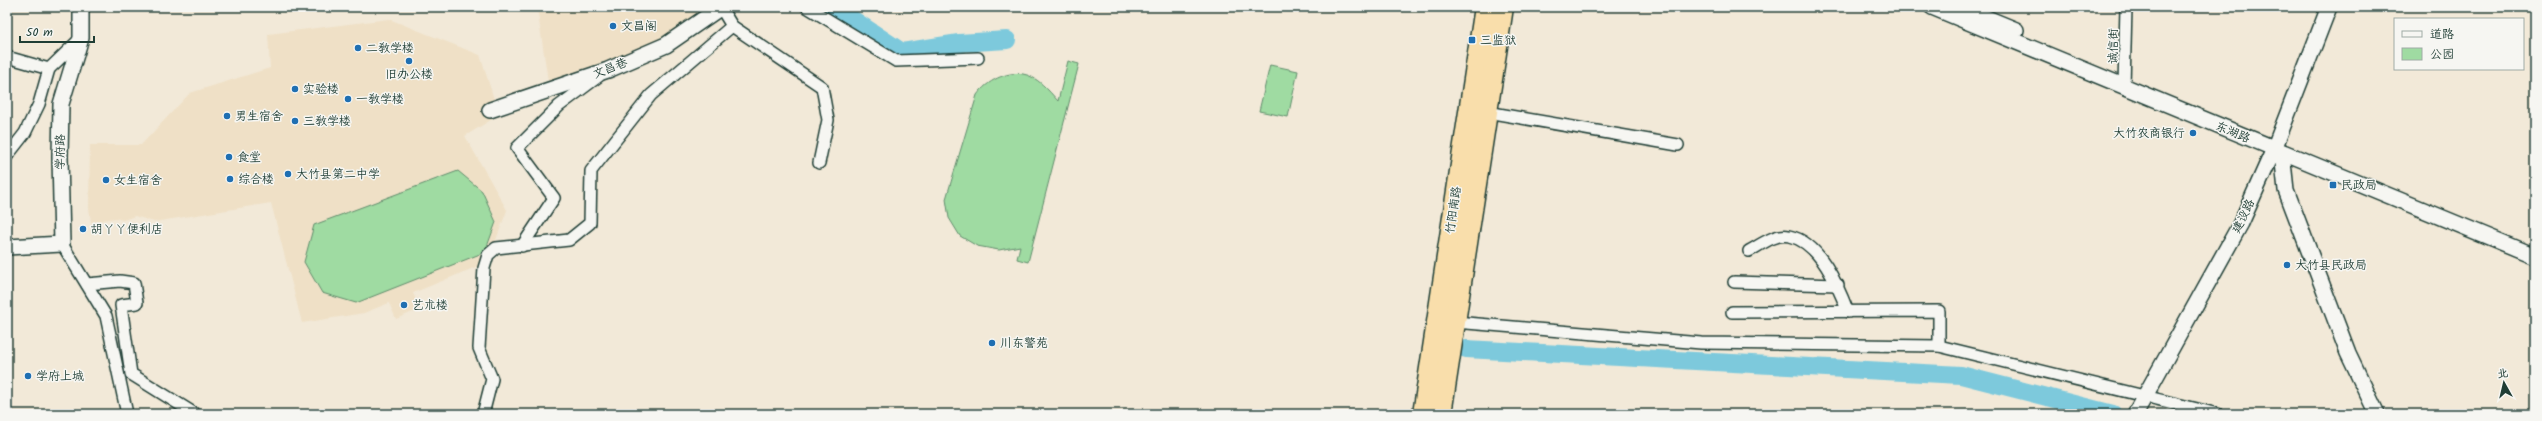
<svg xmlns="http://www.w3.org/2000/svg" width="2542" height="421" font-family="Kalam,'LXGW WenKai TC',sans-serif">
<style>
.built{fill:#efe0c6}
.green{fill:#9fdba2;stroke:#5f8c6b}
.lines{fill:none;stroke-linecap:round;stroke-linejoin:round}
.river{stroke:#7dc9dc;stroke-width:18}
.street-casing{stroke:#1f3d34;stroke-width:14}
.secondary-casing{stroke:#1f3d34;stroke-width:18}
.highway-casing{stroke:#1f3d34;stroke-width:23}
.street{stroke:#f6f6f2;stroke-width:11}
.secondary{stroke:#f6f6f2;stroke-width:15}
.highway{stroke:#f9deab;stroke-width:20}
.poi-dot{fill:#1f6fb2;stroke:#f6f6f2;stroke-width:1.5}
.labels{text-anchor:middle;stroke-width:3;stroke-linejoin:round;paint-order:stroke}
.poi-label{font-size:12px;fill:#1f3d34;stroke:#f6f6f2;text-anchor:start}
.street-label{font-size:12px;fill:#1f3d34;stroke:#f6f6f2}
</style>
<rect width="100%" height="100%" fill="#f2e9d8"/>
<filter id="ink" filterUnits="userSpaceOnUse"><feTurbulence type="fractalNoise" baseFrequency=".025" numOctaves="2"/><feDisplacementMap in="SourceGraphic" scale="8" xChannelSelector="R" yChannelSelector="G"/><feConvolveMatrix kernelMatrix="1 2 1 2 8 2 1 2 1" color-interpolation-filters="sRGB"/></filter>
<g filter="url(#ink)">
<g class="built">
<polygon points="537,7 712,7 659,44 548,81"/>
<polygon points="389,19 480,55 499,115 465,136 507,210 488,262 413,293 420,309 396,319 389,303 364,313 302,323 271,203 154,222 135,216 123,220 115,218 91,222 89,208 90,145 141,145 190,93 270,68 268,34"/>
</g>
<g class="green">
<path d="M1068,61L1079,64L1028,262L1017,259L1020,246L999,250L977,246L960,236L949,218L946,199L977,95C987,81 1006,71 1023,74C1037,76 1049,91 1058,101Z"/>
<polygon points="1270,65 1298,71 1288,117 1259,111"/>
<polygon points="458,171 482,191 496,222 485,252 356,303 322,293 304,262 314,225"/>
</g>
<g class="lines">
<g class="river">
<polyline points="834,7 902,52 959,43 1007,40"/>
<polyline points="1466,349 1961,375 2113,414"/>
</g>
<g class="street-casing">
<g id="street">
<polyline points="807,7 896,61 978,58"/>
<polyline points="721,8 732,26 822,87 828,120 819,163"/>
<polyline points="7,57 49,69 80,39"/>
<polyline points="2124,86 2126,7"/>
<polyline points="1487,112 1678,145"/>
<polyline points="7,156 25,133 39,104 49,69"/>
<polyline points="62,244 106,316 127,414"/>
<polyline points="522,246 554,198 517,148 559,106 599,76"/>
<path d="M1749,251C1760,245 1776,233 1789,236C1820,242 1838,286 1848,312"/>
<polyline points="1734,282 1838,285"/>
<polyline points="87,284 120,281 134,283 137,303 121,305 131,374 195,414"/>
<polyline points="1732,312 1939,311 1939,346"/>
<polyline points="1455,322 1701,343 1939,346 2218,414"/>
<polyline points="483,414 492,379 479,348 484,268 488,255 496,248 569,240 590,223 591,171 651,95 732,26"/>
</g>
</g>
<g class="secondary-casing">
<g id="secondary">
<polyline points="1932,7 2535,256"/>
<polyline points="1960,7 2016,30"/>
<polyline points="490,110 608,70 666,45 721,7"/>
<polyline points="2282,153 2286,190 2348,353 2377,414"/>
<polyline points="7,247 62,244 60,157 61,104 81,38 81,7"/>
<polyline points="2135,414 2241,223 2274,149 2329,7"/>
</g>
</g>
<g class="highway-casing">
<g id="highway">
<polyline points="1423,414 1485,7"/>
<polyline points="1441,414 1503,7"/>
</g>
</g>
<use href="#street" class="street"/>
<use href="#secondary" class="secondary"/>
<use href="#highway" class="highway"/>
</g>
</g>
<g class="poi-dot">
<circle cx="613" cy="26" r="4"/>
<rect x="1468" y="36" width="8" height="8" rx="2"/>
<circle cx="358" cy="48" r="4"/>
<circle cx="409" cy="61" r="4"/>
<circle cx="295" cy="89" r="4"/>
<circle cx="348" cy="99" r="4"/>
<circle cx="227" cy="116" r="4"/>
<circle cx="295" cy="121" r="4"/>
<circle cx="2193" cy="133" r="4"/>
<circle cx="229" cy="157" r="4"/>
<circle cx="288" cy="174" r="4"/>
<circle cx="230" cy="179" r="4"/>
<circle cx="106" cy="180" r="4"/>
<rect x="2329" y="181" width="8" height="8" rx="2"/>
<circle cx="83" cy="229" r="4"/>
<circle cx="2287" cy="265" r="4"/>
<circle cx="404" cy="305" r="4"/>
<circle cx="992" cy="343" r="4"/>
<circle cx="28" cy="376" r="4"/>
</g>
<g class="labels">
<g class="poi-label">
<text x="621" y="30">文昌阁</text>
<text x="1480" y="44">三监狱</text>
<text x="366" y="52">二教学楼</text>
<text x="409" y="78" text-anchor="middle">旧办公楼</text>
<text x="303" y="93">实验楼</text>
<text x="356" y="103">一教学楼</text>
<text x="235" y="120">男生宿舍</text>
<text x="303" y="125">三教学楼</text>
<text x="2185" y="137" text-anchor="end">大竹农商银行</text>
<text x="237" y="161">食堂</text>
<text x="296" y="178">大竹县第二中学</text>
<text x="238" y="183">综合楼</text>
<text x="114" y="184">女生宿舍</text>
<text x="2341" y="189">民政局</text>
<text x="91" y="233">胡丫丫便利店</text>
<text x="2295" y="269">大竹县民政局</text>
<text x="412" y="309">艺术楼</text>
<text x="1000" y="347">川东警苑</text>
<text x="36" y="380">学府上城</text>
</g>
<g class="street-label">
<text transform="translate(2113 46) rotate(-90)" y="4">诚信街</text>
<text transform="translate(610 68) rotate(-21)" y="4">文昌巷</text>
<text transform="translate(2233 132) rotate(23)" y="4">东湖路</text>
<text transform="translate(60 152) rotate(-89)" y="4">学府路</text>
<text transform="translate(1453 210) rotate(-82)" y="4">竹阳南路</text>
<text transform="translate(2243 216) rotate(-64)" y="4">建设路</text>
</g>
</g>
<rect width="2542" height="421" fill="none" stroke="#f6f6f2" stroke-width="24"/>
<rect x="12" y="12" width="2518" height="397" fill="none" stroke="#1f3d34" stroke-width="1.5" filter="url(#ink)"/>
<rect x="2394" y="18" width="130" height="52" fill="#f6f6f2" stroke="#a0aca6"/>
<rect x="2402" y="31" width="20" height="6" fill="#f6f6f2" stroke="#a0aca6"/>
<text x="2430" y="38" font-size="12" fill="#1f3d34">道路</text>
<rect x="2402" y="48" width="20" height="12" fill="#9fdba2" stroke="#a0aca6"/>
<text x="2430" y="58" font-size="12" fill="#1f3d34">公园</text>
<g transform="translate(2504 383) rotate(352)" stroke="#f6f6f2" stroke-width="3" paint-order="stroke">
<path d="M0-3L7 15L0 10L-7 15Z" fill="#1f3d34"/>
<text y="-6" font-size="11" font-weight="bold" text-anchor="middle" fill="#1f3d34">北</text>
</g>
<path d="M20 36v6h74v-6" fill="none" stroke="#1f3d34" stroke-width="2"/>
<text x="26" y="36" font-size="12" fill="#1f3d34" stroke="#f6f6f2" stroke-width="3" paint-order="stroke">50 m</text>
</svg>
